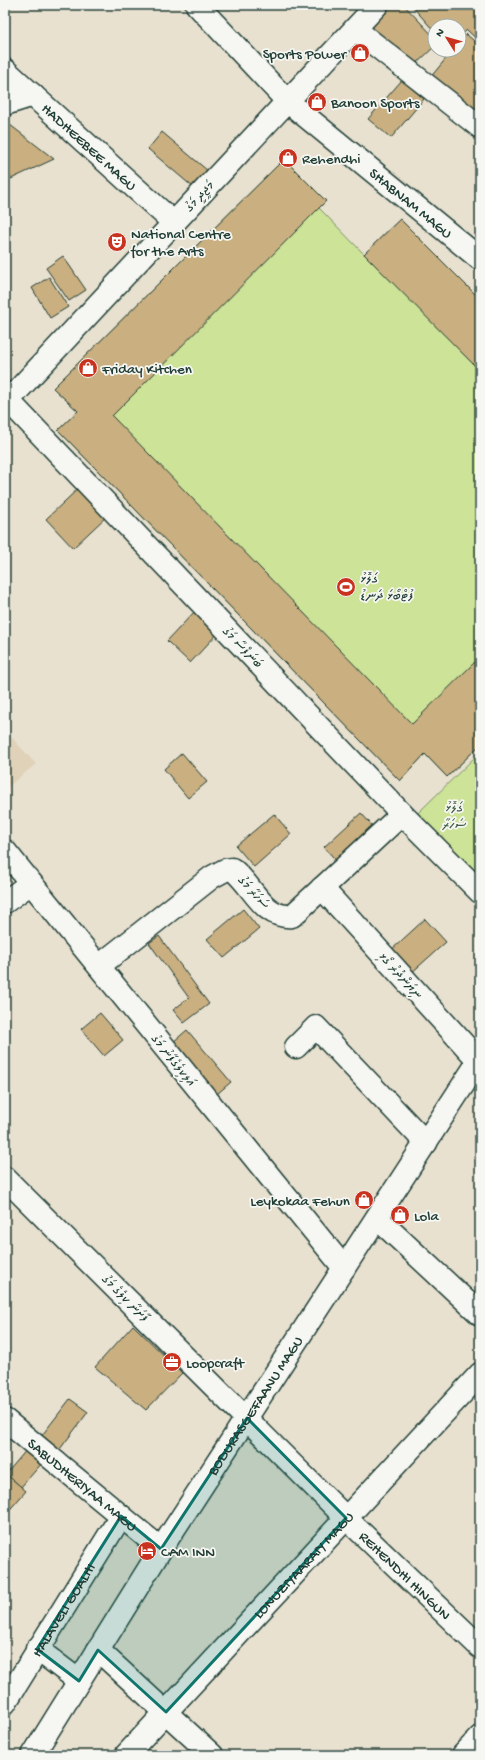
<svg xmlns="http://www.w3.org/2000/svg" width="485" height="1760" font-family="'Gochi Hand','Noto Sans Thaana',sans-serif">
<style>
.built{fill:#e0d2b8}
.green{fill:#cde398;stroke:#769066}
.building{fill:#caaf80;stroke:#1f3d34}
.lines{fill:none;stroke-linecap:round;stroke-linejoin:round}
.minor-casing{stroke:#1f3d34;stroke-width:25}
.minor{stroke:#f6f6f2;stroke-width:22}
.marked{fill:#0f766e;fill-opacity:0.2;stroke:#0f766e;stroke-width:3;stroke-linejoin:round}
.labels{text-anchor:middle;stroke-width:3.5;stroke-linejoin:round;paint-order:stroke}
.poi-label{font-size:15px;fill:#1f3d34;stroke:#f6f6f2;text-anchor:start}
.street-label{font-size:15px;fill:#1f3d34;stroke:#f6f6f2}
.park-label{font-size:15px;fill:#425e48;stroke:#f6f6f2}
</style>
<rect width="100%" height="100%" fill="#e9e1d0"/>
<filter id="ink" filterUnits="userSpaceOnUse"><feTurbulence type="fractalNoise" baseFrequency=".025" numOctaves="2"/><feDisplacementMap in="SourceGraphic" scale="8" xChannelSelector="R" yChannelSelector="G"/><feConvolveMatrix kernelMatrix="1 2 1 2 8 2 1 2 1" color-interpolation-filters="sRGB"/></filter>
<g filter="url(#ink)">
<polygon class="built" points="5,730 36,764 5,789"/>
<g class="green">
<polygon points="284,159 326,201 319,208 364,254 400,219 480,299 480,745 447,777 425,754 400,781 58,430 78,411 53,388"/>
<polygon points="480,752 480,880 416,815"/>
</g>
<g class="building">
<polygon points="388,5 404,5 435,38 435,46 414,66 374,34 371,25"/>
<polygon points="411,5 474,5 480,11 480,42 467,30 459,37 459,26 435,26 435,32"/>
<polygon points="466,34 480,46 480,117 429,79 453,50 459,50 459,43"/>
<polygon points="402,80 424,99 391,138 368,119"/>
<polygon points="5,121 54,159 11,179 5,166"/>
<polygon points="162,132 208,171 194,188 148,149"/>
<polygon points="284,159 326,201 112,416 412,724 480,657 480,745 447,777 425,754 400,781 58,430 78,411 53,388"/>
<polygon points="400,219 480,299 480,371 364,254"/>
<polygon points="63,256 86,290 69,301 46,268"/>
<polygon points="49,277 68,307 50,318 32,288"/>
<polygon points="82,485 109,514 73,548 46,519"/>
<polygon points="196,610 219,632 190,663 167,641"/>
<polygon points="182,753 207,782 188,798 164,769"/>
<polygon points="361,813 378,832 341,866 324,847"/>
<polygon points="274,814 291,834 254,867 236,846"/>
<polygon points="243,909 259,929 224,958 207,939"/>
<polygon points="425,919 446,942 409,975 389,952"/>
<polygon points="159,936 209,1004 184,1023 173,1010 189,998 149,943"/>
<polygon points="100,1013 123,1040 104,1056 81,1029"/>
<polygon points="187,1030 231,1082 210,1100 166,1048"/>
<polygon points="133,1325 182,1373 146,1410 95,1367"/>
<polygon points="70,1399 88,1412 54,1457 36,1443"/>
<polygon points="28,1448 43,1462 21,1487 6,1474"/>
<polygon points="5,1473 26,1491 5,1515"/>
</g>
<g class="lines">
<g class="minor-casing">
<g id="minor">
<path id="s1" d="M197,5L287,101L480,259"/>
<polyline points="355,29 480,127"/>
<path id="s2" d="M5,70L174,223"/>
<polyline points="5,104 33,95"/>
<polyline points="5,397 402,814 480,892"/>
<polyline points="5,404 377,5"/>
<polyline points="5,851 344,1268"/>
<polyline points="322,888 479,1061"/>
<polyline points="5,902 31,883"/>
<path d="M99,966L212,877L225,870L232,869C253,885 263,919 292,916L402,814"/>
<polyline points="296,1047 316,1027 426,1143"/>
<path id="s3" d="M5,1178L346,1518L480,1647"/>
<polyline points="377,1218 480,1314"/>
<path id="s4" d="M5,1420L161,1549"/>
<polyline points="37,1649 79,1681"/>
<polyline points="98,1650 212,1755"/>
<path id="s5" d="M5,1703L121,1516"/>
<path id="s6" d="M33,1755L161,1549L480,1059"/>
<path id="s7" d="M126,1755L480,1374"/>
<polyline points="463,1755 480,1737"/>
</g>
</g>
<use href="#minor" class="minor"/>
</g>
</g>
<path class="marked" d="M247,1418L346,1518L166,1712L98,1650L79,1681L37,1649L121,1516L161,1549Z"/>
<defs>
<g id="shop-disc" transform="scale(1)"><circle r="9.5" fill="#c8321e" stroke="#f6f6f2"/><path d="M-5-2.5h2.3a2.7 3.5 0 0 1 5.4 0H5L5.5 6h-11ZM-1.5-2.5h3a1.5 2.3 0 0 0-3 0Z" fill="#fff"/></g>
<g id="theatre-disc" transform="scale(1)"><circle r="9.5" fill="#c8321e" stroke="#f6f6f2"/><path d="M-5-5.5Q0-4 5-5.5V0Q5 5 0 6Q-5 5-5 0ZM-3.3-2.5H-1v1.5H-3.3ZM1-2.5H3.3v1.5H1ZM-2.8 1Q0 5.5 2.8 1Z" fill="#fff"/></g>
<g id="stadium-disc" transform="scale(1)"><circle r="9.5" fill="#c8321e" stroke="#f6f6f2"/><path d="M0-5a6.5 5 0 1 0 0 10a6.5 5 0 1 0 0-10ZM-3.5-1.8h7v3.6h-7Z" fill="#fff"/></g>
<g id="office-disc" transform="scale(1)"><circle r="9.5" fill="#c8321e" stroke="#f6f6f2"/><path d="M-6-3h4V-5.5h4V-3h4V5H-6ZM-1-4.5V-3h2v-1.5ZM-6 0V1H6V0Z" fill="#fff"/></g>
<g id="hotel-disc" transform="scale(1)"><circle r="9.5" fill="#c8321e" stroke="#f6f6f2"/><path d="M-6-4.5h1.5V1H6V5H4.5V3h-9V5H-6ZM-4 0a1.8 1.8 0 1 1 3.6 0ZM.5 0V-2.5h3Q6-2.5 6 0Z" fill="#fff"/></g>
</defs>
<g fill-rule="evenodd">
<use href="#shop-disc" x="360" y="53"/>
<use href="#shop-disc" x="317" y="102"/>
<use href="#shop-disc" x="288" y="158"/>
<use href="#theatre-disc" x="117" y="242"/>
<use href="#shop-disc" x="88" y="368"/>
<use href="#stadium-disc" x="346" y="587"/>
<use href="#shop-disc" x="364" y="1200"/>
<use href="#shop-disc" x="400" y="1215"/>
<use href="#office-disc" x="172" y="1362"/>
<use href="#hotel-disc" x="147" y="1551"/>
</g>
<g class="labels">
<g class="poi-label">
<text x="346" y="58" text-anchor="end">Sports Power</text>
<text x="331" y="107">Banoon Sports</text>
<text x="302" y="163">Rehendhi</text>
<text x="131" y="238">National Centre<tspan x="131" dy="17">for the Arts</tspan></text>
<text x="102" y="373">Friday Kitchen</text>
<text x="360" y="583">ގަލޮޅު<tspan x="360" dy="17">ފުޓްބޯޅަ ދަނޑު</tspan></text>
<text x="350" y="1205" text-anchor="end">Leykokaa Fehun</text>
<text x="414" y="1220">Lola</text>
<text x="186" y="1367">Loopcraft</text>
<text x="161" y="1556">CAM INN</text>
</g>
<g class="street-label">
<text dy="5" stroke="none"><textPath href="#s2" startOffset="114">HADHEEBEE MAGU</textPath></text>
<text transform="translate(199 196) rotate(-47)" y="5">މަޖީދީ މަގު</text>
<text dy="5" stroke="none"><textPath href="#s1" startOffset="292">SHABNAM MAGU</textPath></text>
<text transform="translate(243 647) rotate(46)" y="5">ބަނަފްސާ މަގު</text>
<text transform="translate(254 892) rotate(48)" y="5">ސަހަރާ މަގު</text>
<text transform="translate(401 975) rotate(48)" y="5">ނިޔަންދުރު ގޯޅި</text>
<text transform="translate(174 1060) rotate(51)" y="5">އަލިކިލެގެފާނު މަގު</text>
<text transform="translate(126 1298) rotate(45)" y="5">ފާށަނާ ކިލެގެ މަގު</text>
<text dy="5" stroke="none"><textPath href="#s6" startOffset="414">BODURASGEFAANU MAGU</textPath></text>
<text dy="5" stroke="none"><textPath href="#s4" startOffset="101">SABUDHERIYAA MAGU</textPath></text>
<text dy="5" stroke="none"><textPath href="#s7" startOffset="260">LONUZIYAARAIY MAGU</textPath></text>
<text dy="5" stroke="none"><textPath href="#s3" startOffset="564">REHENDHI HINGUN</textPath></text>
<text dy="5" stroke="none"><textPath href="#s5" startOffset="110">HALAVELI GOALHI</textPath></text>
</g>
<g class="park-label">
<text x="454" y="812">ގަލޮޅު<tspan x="454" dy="17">ސަހަރާ</tspan></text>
</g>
</g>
<rect width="485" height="1760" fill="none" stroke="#f6f6f2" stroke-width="20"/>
<rect x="10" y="10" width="465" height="1740" fill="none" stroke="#1f3d34" stroke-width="1.5" filter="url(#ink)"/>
<g transform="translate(447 38) rotate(307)"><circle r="19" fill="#f6f6f2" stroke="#a0aca6"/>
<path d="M0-3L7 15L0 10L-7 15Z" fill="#c8321e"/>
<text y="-6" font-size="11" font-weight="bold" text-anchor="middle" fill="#1f3d34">N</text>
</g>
</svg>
